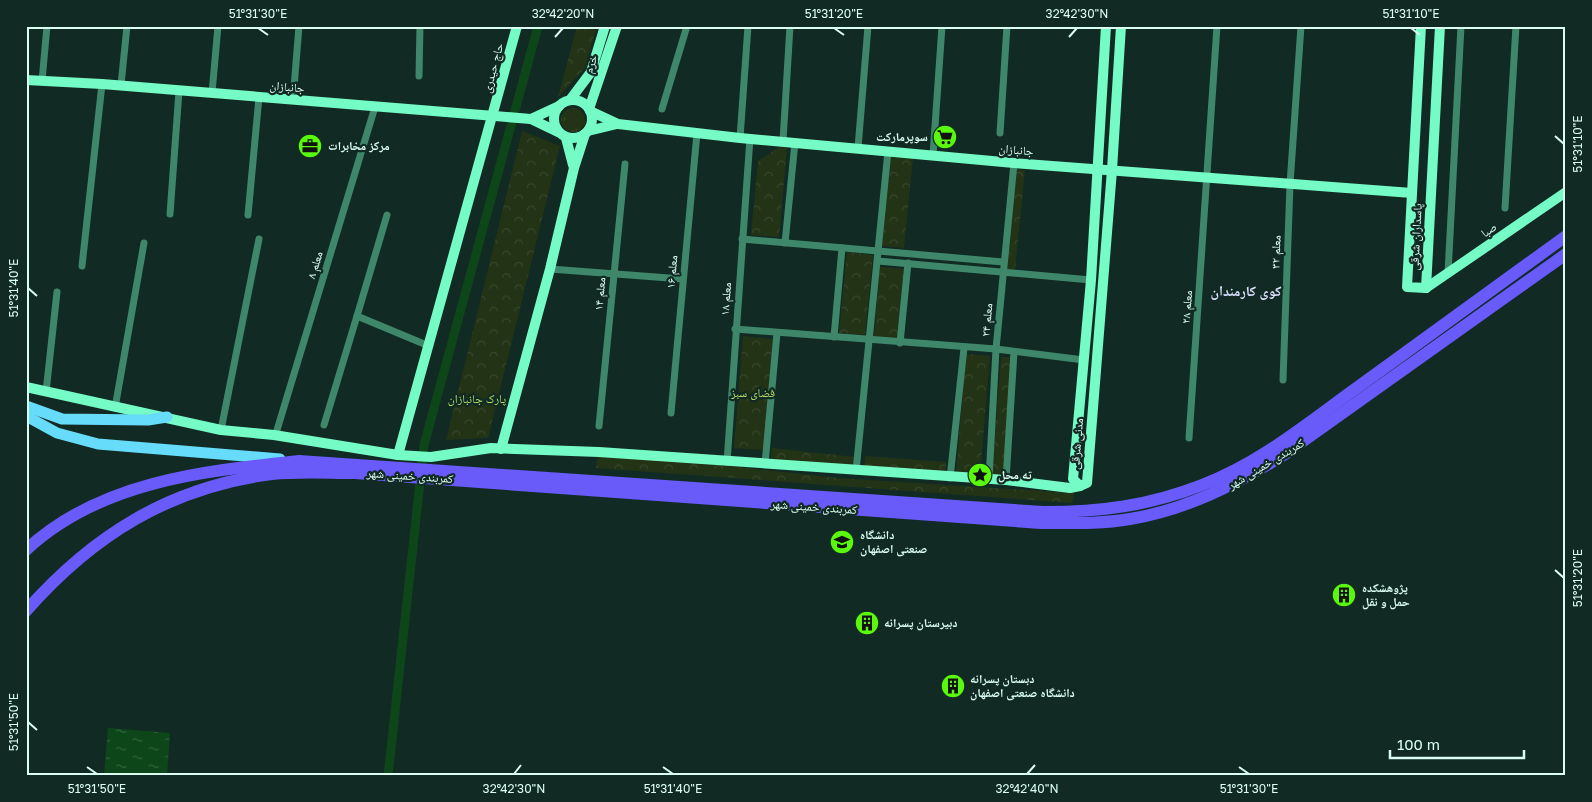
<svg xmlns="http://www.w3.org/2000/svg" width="1592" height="802" font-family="'Golos Text','Noto Naskh Arabic',sans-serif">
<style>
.grass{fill:url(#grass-tufts)}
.forest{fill:url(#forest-crowns)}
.water{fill:url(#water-ripples)}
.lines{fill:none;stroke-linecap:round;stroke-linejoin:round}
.canal{stroke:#0d4719;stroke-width:9}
.street{stroke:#3e876b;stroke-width:7}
.secondary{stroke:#75fbc6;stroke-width:10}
.primary{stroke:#66dcfa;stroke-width:11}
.highway{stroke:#695afa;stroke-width:12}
.ticks{fill:none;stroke:#dbfef3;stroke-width:2}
.labels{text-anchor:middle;stroke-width:4.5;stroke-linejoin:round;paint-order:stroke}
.street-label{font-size:12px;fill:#dbfef3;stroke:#112a23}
.poi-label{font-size:12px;font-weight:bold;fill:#dbfef3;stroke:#112a23;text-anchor:start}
.park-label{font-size:12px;fill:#b7dd68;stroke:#112a23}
.neighbourhood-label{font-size:14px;font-weight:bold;fill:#dddffe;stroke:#112a23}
.neatline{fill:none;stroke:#dbfef3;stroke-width:2}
.ticks-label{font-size:12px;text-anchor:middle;fill:#dbfef3}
</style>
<defs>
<pattern id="grass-tufts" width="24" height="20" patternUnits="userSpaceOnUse" patternTransform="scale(1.25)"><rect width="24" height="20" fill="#233315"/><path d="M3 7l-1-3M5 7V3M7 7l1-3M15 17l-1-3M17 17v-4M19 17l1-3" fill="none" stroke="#38472c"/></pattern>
<pattern id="forest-crowns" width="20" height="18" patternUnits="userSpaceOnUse" patternTransform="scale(1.25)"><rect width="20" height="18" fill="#233315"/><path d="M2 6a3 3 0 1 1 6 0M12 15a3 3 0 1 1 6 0" fill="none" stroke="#38472c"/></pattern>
<pattern id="water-ripples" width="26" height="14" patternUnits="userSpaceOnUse" patternTransform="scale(1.25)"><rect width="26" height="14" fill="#0d4719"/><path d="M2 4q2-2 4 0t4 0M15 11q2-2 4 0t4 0" fill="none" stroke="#30633b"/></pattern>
</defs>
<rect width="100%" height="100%" fill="#112a23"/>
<circle class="grass" cx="573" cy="120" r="12"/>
<g class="forest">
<polygon points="577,26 597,26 585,68 558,97"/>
<polygon points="522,131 560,146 488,438 446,440"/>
<polygon points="779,147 787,148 779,237 751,235 758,161"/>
<polygon points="890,156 913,158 904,248 881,246"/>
<polygon points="1016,169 1025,170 1015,270 1006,269"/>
<polygon points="847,252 873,255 865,335 839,333"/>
<polygon points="880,267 904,269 897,339 874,337"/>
<polygon points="743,336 773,339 764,450 734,448"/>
<polygon points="966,354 990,356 980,475 956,473"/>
<polygon points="1001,357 1012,357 1003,477 992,476"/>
<polygon points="772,448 855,457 854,467 771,459"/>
<polygon points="599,452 838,478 1074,493 1072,503 596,468"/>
<polygon points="865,456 946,462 946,473 864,467"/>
</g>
<polygon class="water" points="108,728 170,733 167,776 104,776"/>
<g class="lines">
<polyline class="canal" points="388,776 424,445 538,26"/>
<g class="street">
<polyline points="419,76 420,26"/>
<polyline points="42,81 47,26"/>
<polyline points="121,85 127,26"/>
<polyline points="212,93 218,26"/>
<polyline points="293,100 299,26"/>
<polyline points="662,109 687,26"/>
<polyline points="1000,133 1007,26"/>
<polyline points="740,138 748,26"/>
<polyline points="783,141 790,26"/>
<polyline points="858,148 868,26"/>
<polyline points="933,155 942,26"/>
<polyline points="1505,208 1516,26"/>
<polyline points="170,214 179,91"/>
<polyline points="248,215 259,97"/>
<polyline points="387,215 357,316 429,346"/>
<polyline points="742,239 1003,262"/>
<polyline points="785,243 795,142"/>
<polyline points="878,261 1091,280"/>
<polyline points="82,266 102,84"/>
<polyline points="550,269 682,279"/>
<polyline points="1448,273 1461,26"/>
<polyline points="735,329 996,349 1084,360"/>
<polyline points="834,337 842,248"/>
<polyline points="900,343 908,263"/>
<polyline points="1283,380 1290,184 1301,26"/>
<polyline points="46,392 57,292"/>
<polyline points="115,408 144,243"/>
<polyline points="671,413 697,133"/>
<polyline points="324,425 357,316"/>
<polyline points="599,426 625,164"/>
<polyline points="221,430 259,239"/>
<polyline points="277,430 375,107"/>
<polyline points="1189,438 1217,26"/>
<polyline points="727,462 750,138"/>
<polyline points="765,464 777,333"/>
<polyline points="856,471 888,151"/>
<polyline points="950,478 964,348"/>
<polyline points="989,479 996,349 1014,163"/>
<polyline points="1006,480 1014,352"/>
</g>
<g class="secondary">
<polyline points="1106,26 1091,280 1073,479 1080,486 1087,483 1112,170 1121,26"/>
<polyline points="1421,26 1407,287 1426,288"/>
<polyline points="26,80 102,84 531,119 558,132"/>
<circle cx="573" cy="119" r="19"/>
<polyline points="570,100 591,72 605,26"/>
<polyline points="589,109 617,26"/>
<polyline points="590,111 618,124 740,138 1014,163 1412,193"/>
<polyline points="531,119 559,106"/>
<polyline points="588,131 617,124"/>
<polyline points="566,138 573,165"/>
<polyline points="1426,288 1440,26"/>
<polyline points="1426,288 1566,192"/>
<polyline points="26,387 221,430 274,435 398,455 431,457 491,448 599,452 1006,480 1070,488 1080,486"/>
<polyline points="501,449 550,269 574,168 585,134"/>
<polyline points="398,455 517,26"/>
</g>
<g class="primary">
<polyline points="26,406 62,419 148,420 167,417"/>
<polyline points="26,416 57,433 98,444 280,459"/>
</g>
<g class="highway">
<path d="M26,550C100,481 204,471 299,461L1043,512C1100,512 1148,506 1202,485C1259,464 1309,422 1358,387C1427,337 1496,287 1566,236"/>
<path d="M26,611C93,535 170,487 272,474C299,471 328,473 355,473L1041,523C1071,523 1101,524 1130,519C1185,510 1235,485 1282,456L1566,254"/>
</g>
</g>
<path class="ticks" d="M258,28L268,35M834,28L844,35M1411,28L1420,35M555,37L563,28M1069,37L1077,28M1555,136L1564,144M28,288L37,296M1555,570L1564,578M28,722L37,730M87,767L97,774M663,767L673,774M1239,767L1249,774M514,774L521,765M1027,774L1035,765"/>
<defs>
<g id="supermarket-disc" transform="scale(1.25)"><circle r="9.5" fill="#59f80d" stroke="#112a23"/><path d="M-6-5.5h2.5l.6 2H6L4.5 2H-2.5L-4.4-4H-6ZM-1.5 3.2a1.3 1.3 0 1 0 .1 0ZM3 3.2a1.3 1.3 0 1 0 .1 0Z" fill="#111"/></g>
<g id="office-disc" transform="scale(1.25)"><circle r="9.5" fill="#59f80d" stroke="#112a23"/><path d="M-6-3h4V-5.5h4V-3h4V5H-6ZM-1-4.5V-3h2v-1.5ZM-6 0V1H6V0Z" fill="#111"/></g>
<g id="sight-disc" transform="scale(1.25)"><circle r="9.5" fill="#59f80d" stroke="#112a23"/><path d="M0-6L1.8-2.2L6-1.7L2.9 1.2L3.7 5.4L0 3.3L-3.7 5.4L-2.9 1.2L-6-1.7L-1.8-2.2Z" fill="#111"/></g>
<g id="university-disc" transform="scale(1.25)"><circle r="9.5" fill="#59f80d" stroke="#112a23"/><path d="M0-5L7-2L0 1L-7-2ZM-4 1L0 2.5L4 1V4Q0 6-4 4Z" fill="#111"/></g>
<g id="building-disc" transform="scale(1.25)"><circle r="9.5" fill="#59f80d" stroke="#112a23"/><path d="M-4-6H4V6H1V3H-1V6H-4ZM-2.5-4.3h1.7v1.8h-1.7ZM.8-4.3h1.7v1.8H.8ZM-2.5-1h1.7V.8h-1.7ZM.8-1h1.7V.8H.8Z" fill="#111"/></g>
</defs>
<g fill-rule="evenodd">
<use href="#supermarket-disc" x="945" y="137"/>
<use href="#office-disc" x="310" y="146"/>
<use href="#sight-disc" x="980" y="475"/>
<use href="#university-disc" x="842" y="542"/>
<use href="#building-disc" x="1344" y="595"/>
<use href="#building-disc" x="867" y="623"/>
<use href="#building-disc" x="953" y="686"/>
</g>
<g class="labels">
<g class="street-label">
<text transform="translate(591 64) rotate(-72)" y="4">خرم</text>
<text transform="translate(493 68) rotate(-75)" y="4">حاج حیدری</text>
<text transform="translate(287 87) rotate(5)" y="4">جانبازان</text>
<text transform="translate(1016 150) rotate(5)" y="4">جانبازان</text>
<text transform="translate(1489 230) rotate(-35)" y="4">صبا</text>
<text transform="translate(1416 237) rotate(-87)" y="4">پاسداران شرقی</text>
<text transform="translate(1276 252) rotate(-88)" y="4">معلم ۳۲</text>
<text transform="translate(315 265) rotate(-73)" y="4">معلم ۸</text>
<text transform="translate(672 272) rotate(-85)" y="4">معلم ۱۶</text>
<text transform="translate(600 294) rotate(-85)" y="4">معلم ۱۴</text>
<text transform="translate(726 299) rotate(-86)" y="4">معلم ۱۸</text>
<text transform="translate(1187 307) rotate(-86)" y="4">معلم ۲۸</text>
<text transform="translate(987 320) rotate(-85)" y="4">معلم ۲۴</text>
<text transform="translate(1077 444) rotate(-85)" y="4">مدنی شرقی</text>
<text transform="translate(1266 464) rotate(-31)" y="4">کمربندی خمینی شهر</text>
<text transform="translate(410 476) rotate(4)" y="4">کمربندی خمینی شهر</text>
<text transform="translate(814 507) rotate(4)" y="4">کمربندی خمینی شهر</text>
</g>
<g class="poi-label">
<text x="928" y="141" text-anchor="end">سوپرمارکت</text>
<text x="328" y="150">مرکز مخابرات</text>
<text x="998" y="479">ته محل</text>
<text x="860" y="539">دانشگاه<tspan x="860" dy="14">صنعتی اصفهان</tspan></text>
<text x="1362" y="592">پژوهشکده<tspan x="1362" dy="14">حمل و نقل</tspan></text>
<text x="884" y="627">دبیرستان پسرانه</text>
<text x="970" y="683">دبستان پسرانه<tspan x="970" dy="14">دانشگاه صنعتی اصفهان</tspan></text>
</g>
<g class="park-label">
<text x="753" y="397">فضای سبز</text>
<text x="477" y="403">پارک جانبازان</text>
</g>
<g class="neighbourhood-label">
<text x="1246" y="296">کوی کارمندان</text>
</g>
</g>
<rect width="1592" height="802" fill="none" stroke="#112a23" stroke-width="55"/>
<path d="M1390 750v8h134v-8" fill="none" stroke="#dbfef3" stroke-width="2.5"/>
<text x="1397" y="750" font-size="15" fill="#dbfef3" stroke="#112a23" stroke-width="4" paint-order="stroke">100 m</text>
<rect x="28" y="28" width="1536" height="746" class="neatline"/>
<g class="ticks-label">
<text x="258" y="18">51°31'30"E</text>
<text x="563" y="18">32°42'20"N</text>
<text x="834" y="18">51°31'20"E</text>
<text x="1077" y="18">32°42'30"N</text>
<text x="1411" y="18">51°31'10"E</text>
<text transform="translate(1578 144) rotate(-90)" y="4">51°31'10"E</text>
<text transform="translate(14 288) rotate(-90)" y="4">51°31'40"E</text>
<text transform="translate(1578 578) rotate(-90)" y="4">51°31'20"E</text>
<text transform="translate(14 722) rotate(-90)" y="4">51°31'50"E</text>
<text x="97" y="793">51°31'50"E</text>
<text x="514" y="793">32°42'30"N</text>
<text x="673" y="793">51°31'40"E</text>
<text x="1027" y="793">32°42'40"N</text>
<text x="1249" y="793">51°31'30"E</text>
</g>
</svg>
